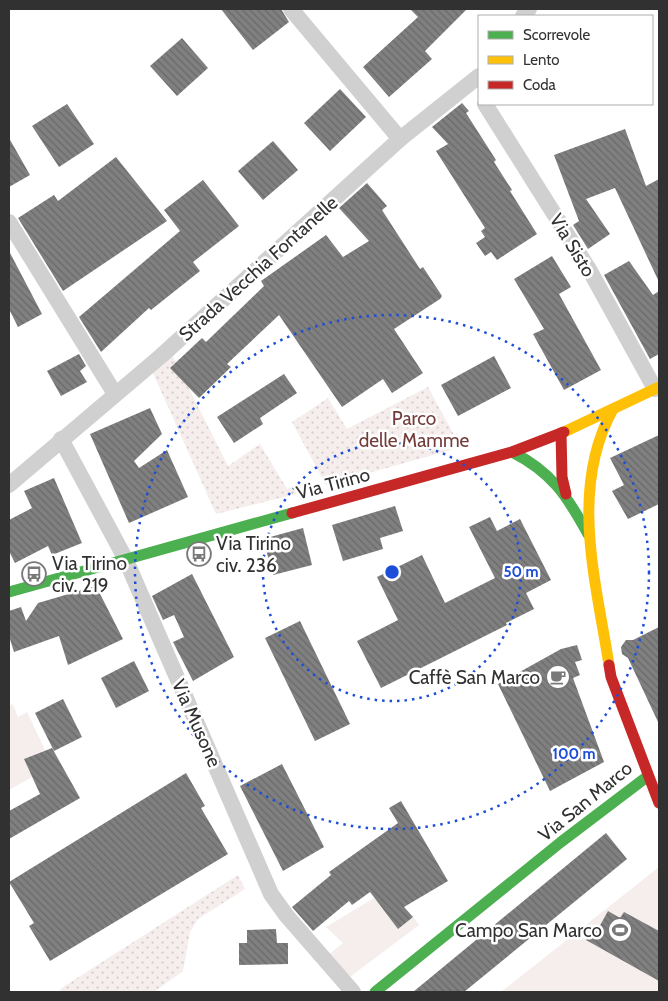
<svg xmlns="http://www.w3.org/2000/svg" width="668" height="1001" font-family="Cabin,sans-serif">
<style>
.green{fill:#f6eded}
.park{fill:url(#park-dots)}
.building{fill:url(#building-back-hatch)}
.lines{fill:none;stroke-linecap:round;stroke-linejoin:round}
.street{stroke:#d0d0d0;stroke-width:16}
.fast{stroke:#4caf50;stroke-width:11}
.slow{stroke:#ffc107;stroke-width:11}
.jam{stroke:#c62828;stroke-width:11}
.ring{fill:none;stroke:#1d4ed8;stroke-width:2.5;stroke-dasharray:2.5 5}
.labels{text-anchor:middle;stroke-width:5;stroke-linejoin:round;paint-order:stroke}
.street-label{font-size:19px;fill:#313131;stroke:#fff}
.park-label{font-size:19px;fill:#713c3a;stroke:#fff}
.poi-label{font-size:19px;fill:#313131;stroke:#fff;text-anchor:start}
.centre{fill:#1d4ed8;stroke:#fff;stroke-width:2.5}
.ring-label{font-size:15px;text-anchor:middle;font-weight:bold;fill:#1d4ed8;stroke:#fff;stroke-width:5;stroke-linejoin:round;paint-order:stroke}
</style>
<defs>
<pattern id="park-dots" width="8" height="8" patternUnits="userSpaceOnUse" patternTransform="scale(1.25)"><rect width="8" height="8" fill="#f6eded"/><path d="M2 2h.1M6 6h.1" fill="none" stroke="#d3cccc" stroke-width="1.8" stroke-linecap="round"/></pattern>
<pattern id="building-back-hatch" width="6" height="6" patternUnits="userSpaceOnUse" patternTransform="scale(1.25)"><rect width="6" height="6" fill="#808080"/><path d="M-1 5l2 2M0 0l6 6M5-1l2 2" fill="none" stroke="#696969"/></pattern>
</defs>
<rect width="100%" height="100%" fill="#fff"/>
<g class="green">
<polygon points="13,704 18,717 27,712 45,750 24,759 32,777 9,790 9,706"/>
<polygon points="659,867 659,992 501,992"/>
<polygon points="374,898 398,928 413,917 419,925 347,979 327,956 343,943 326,927"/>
</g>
<g class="park">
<polygon points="172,355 228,466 260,444 287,489 299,484 304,492 216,514 153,373"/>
<polygon points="428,387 454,435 457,433 465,446 326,485 292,422 328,398 347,429"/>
<polygon points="238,875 245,889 198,919 190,932 183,971 154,992 62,992 60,989"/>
</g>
<g class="building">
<polygon points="221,9 281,9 289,22 253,50"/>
<polygon points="410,9 467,9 425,51 432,59 389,97 363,67 418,17"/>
<polygon points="182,38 208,68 177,96 150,66"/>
<polygon points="340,89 366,117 330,151 304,123"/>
<polygon points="462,103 469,111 466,113 496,160 494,162 512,190 510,191 537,234 497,260 491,252 485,256 476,243 485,237 481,231 485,228 436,151 448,144 432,127"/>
<polygon points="67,104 94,144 59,167 32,126"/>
<polygon points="625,129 646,186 659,179 659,282 615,188 586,199 610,234 588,249 573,225 579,221 554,155"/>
<polygon points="9,138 30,175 9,187"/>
<polygon points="273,141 298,170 263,200 238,171"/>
<polygon points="116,157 167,221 63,291 18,218 54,195 58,201"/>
<polygon points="203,180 239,226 193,262 200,271 151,310 149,308 101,352 79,317 180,231 164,210"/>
<polygon points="367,183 387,206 382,210 420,269 423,267 442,296 440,299 394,329 423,373 392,393 383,379 342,407 279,315 227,364 231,367 199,398 170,368 202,338 206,342 264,286 261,281 326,235 343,257 369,241 339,208"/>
<polygon points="9,251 42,314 18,327 9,309"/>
<polygon points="552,256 571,287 559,294 601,370 564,390 533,334 544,329 514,279"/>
<polygon points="629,261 653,295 659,291 659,354 650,359 604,275"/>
<polygon points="79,354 86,366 80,371 87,382 61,396 47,371"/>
<polygon points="494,356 511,388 458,416 441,385"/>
<polygon points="284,374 297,393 260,418 263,424 234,443 217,417"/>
<polygon points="150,408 162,434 134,461 139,468 167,450 188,497 129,523 90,434"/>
<polygon points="659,435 659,504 628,519 612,491 624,485 610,458"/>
<polygon points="54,478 82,543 52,555 48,546 15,563 9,551 9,520 32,508 24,491"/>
<polygon points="395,506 403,531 380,538 383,549 343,561 332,525"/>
<polygon points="490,517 497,531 520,519 551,580 526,593 534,609 506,623 507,625 381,688 357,641 398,620 377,577 422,555 445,603 495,578 469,527"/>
<polygon points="303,528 312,565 273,575 263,539"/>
<polygon points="192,574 234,657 193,681 173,642 184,637 174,615 163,620 152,596"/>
<polygon points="96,586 123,639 68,665 59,636 14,652 9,636 9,611 21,607 26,621 38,603"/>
<polygon points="300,621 350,724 315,741 265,638"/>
<polygon points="659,627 659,724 628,658 622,654 621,647 626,640 633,640"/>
<polygon points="577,645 582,660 575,662 580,675 573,678 604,762 550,791 498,684 561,649"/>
<polygon points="134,661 149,691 116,708 101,678"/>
<polygon points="63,699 82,737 54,751 35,713"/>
<polygon points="52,748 80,798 9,839 9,811 40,794 24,759"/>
<polygon points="282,764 324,847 283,871 240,786"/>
<polygon points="186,773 205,806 201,808 228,854 50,961 29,926 34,923 9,882"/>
<polygon points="401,801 448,881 404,907 413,917 398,929 370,892 352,905 349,901 313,931 292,907 331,875 329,872 398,823 389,808"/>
<polygon points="606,833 627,859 464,992 413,992"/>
<polygon points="608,911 620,918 624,912 659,931 659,981 586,940 592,928 597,931"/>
<polygon points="276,929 277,943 288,943 288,964 239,965 239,943 247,943 247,930"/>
</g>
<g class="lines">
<g class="street">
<polyline points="291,9 400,139"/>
<polyline points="523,16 529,9"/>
<polyline points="485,104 590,271 655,389"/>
<polyline points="9,222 115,394"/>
<polyline points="61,439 125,558 271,894 286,915 353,992"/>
<polyline points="9,485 161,356 400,139 479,76"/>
</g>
<g class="fast">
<path d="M512,452C552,472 567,496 588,534"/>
<polyline points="9,592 292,513"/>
<polyline points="375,992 561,842 648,776"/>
</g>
<g class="slow">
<polyline points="564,432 659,387"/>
<path d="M609,665C596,581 569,489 613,409"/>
</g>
<g class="jam">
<polyline points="561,433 562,477 566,494"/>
<polyline points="292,513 512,452 564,432"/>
<polyline points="609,665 611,677 659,803"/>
</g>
</g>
<g class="ring">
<circle cx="392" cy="572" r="129"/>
<circle cx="392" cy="572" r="257"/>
</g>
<defs>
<g id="bus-ring" transform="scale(1.25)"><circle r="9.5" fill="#fff" stroke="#797979" stroke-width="1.5"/><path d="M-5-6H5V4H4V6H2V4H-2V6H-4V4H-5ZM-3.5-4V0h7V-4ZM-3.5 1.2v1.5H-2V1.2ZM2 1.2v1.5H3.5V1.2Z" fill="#797979"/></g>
<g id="cafe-ring" transform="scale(1.25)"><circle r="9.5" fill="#fff" stroke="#797979" stroke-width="1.5"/><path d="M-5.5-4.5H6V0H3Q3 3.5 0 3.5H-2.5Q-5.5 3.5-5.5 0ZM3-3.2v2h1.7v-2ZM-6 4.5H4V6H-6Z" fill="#797979"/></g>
<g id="stadium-ring" transform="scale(1.25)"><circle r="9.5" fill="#fff" stroke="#797979" stroke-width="1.5"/><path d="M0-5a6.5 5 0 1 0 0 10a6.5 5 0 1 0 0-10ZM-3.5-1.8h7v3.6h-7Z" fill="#797979"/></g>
</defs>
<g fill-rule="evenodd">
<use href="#bus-ring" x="199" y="554"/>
<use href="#bus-ring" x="34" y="574"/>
<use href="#cafe-ring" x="558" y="677"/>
<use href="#stadium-ring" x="620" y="930"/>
</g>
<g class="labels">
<g class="street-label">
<text transform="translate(573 245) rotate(59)" y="7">Via Sisto</text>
<text transform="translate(258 268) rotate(-42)" y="7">Strada Vecchia Fontanelle</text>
<text transform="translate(333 483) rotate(-15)" y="7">Via Tirino</text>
<text transform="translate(197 723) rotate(66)" y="7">Via Musone</text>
<text transform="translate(585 801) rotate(-39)" y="7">Via San Marco</text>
</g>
<g class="park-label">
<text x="414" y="425">Parco<tspan x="414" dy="22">delle Mamme</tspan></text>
</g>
<g class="poi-label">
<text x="216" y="550">Via Tirino<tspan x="216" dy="22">civ. 236</tspan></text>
<text x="52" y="570">Via Tirino<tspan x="52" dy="22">civ. 219</tspan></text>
<text x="540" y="684" text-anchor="end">Caffè San Marco</text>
<text x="602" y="937" text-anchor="end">Campo San Marco</text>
</g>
</g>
<circle cx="392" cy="572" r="8" class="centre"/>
<g class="ring-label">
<text x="521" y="577">50 m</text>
<text x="574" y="759">100 m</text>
</g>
<rect width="668" height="1001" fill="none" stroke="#313131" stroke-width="20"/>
<rect x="478" y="15" width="175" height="90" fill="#ffffff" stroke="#adadad"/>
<rect x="488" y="31" width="25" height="8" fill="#4caf50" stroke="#adadad"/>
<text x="523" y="40" font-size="15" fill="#313131">Scorrevole</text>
<rect x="488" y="56" width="25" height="8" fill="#ffc107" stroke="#adadad"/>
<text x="523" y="65" font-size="15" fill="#313131">Lento</text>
<rect x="488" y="81" width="25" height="8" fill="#c62828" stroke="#adadad"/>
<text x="523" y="90" font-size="15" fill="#313131">Coda</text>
</svg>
